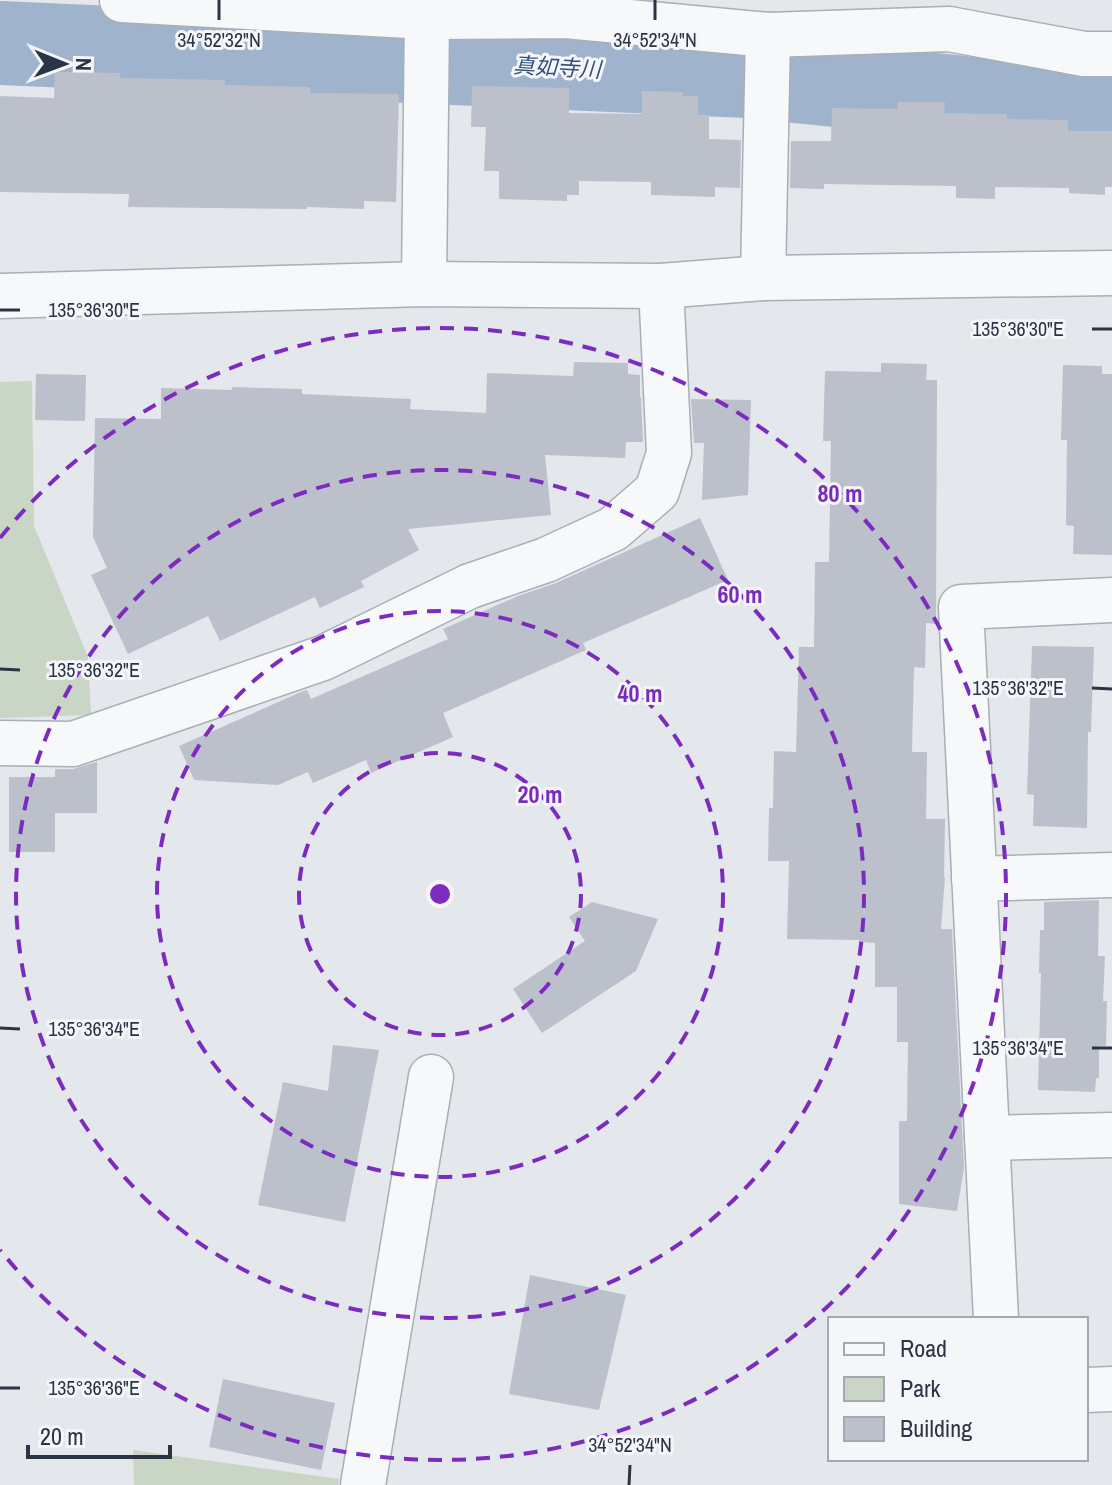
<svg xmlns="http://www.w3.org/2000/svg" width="1112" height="1485" font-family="'Archivo Narrow','Noto Sans JP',sans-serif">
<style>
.green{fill:#c9d6c5}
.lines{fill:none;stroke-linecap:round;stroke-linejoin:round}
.river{stroke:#9fb4cc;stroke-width:84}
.building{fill:#bbc0ca}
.minor-casing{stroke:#a9aeb7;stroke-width:47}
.tertiary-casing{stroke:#a9aeb7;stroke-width:47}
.minor{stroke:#f7f8fa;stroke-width:44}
.tertiary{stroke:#f7f8fa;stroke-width:44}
.ticks{fill:none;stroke:#2b3445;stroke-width:3}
.ring{fill:none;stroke:#7b2cbf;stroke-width:4;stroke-dasharray:14 10}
.labels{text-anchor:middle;stroke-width:6;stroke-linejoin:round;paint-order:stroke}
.water-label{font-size:22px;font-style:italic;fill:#34527a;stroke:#f4f6f9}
.ticks-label{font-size:20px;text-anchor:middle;fill:#2b3445;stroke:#f4f6f9;stroke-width:6;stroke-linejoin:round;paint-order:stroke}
.centre{fill:#7b2cbf;stroke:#f4f6f9;stroke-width:4}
.ring-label{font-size:24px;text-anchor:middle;font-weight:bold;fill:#7b2cbf;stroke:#f4f6f9;stroke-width:6;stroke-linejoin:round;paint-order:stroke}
</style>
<rect width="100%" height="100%" fill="#e4e7ec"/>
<g class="green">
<polygon points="32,381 34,526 88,657 91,715 0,718 0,382"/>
<polygon points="133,1450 339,1479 338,1485 134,1485"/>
</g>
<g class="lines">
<polyline class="river" points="0,43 747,76 1112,113"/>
</g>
<g class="building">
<polygon points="55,72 120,73 120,78 225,80 225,85 310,87 310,93 399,94 396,202 364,201 364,209 307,207 307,209 128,207 129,194 0,192 0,96 54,98"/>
<polygon points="472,86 569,88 569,113 642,114 642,91 683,92 683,96 698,96 698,115 709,115 709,139 741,140 740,188 715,187 715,197 651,195 651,182 579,181 579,195 567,195 567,201 499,199 499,171 484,171 486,127 471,127"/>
<polygon points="898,102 945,102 944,113 1007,114 1007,119 1068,120 1068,131 1112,131 1112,187 1105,187 1105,195 1069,193 1069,188 995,187 995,199 956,198 956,186 824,184 824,189 790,188 791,141 831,141 832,108 898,109"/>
<polygon points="574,362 628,363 628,374 640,375 640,397 641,397 643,442 626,442 625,458 545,455 551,515 408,529 419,550 361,581 364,587 320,608 315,597 220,641 208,616 128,654 91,575 107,568 93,537 95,418 161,419 161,388 232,390 232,387 302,389 302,394 411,399 410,409 486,413 487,373 573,376"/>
<polygon points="881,363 927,364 926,380 937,380 936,624 926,623 925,668 914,667 912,752 927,752 926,819 945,819 944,877 945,877 941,929 952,929 964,1168 957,1211 899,1204 899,1121 907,1121 908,1042 897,1042 897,987 875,987 875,943 859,942 859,940 787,939 789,861 768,861 769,808 773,808 774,751 796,752 799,647 814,647 815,562 829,562 831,441 823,441 825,371 881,372"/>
<polygon points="1063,365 1102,366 1102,374 1112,374 1112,555 1073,554 1074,526 1066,525 1067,440 1061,440"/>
<polygon points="36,374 86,375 85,421 35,420"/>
<polygon points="691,399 751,400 748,495 702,500 704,443 694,443"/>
<polygon points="700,518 728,580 583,643 586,650 443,713 453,737 371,773 366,760 313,783 308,772 278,785 194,780 179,746 301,692 307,690 311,699 448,639 443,629 518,596 556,583"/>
<polygon points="1032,646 1094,647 1091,732 1088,732 1087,828 1033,826 1034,795 1027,794"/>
<polygon points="97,762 97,813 55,813 55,852 9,852 9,777 55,777 55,769 73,769"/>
<polygon points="1099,900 1098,956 1105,956 1103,1001 1107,1001 1106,1046 1099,1046 1099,1078 1096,1078 1095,1092 1038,1090 1041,973 1039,973 1040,930 1044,930 1044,902"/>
<polygon points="592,902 658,919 636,971 542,1033 513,989 585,941 569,917"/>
<polygon points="333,1045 379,1050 345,1222 258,1205 283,1082 328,1091"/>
<polygon points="530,1275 626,1295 599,1410 509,1394"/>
<polygon points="223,1379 335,1403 321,1470 209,1447"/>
</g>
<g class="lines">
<g class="minor-casing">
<g id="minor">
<polyline points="122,0 427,17 566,16 768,35 949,29 1084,54 1112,54"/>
<polyline points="763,278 768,35"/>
<polyline points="424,284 427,17 433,0"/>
<polyline points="0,743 73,744 323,658 470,586 546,560 613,529 657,491 669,453 661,286"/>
<polyline points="974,879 1112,875"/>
<polyline points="987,1138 1112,1135"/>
<polyline points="996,1319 961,607 1112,600"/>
<polyline points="1086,1390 1112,1389"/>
<polyline points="363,1485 431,1077"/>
</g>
</g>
<g class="tertiary-casing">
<polyline id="tertiary" points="0,296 424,284 661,286 763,278 1112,273"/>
</g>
<use href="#minor" class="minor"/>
<use href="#tertiary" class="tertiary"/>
</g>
<path class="ticks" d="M219,20V0M655,20V0M0,310H20M1092,329H1112M0,669L20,670M1092,688L1112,689M0,1028L20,1029M1092,1048H1112M0,1388H20M629,1485L630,1465"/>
<g class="ring">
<circle cx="440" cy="894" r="141"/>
<circle cx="440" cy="894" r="283"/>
<circle cx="440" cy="894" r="424"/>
<path d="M0 538A566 566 0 1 1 0 1250"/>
</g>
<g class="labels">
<g class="water-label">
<text transform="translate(557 67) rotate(3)" y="8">真如寺川</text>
</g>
</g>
<g class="ticks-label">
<text x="219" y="47">34°52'32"N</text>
<text x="655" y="47">34°52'34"N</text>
<text x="94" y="317">135°36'30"E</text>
<text x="1018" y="336">135°36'30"E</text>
<text x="94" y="677">135°36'32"E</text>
<text x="1018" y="695">135°36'32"E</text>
<text x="94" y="1036">135°36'34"E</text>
<text x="1018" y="1055">135°36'34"E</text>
<text x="94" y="1395">135°36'36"E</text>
<text x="630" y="1452">34°52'34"N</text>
</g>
<circle cx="440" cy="894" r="12" class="centre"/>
<g class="ring-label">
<text x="840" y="502">80 m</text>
<text x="740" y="603">60 m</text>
<text x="640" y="702">40 m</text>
<text x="540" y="803">20 m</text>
</g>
<rect x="828" y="1317" width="260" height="144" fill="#f4f6f9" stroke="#a4a8b1" stroke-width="2"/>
<rect x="844" y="1343" width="40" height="12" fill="#f7f8fa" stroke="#a4a8b1" stroke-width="2"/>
<text x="900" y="1357" font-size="24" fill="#2b3445">Road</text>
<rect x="844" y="1377" width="40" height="24" fill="#c9d6c5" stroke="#a4a8b1" stroke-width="2"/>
<text x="900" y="1397" font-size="24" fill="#2b3445">Park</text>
<rect x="844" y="1417" width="40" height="24" fill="#bbc0ca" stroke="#a4a8b1" stroke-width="2"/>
<text x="900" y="1437" font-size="24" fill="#2b3445">Building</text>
<g transform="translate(64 64) rotate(91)" stroke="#f4f6f9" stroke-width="6" paint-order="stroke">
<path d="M0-6L14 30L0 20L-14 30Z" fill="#2b3445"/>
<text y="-12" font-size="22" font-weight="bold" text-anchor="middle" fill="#2b3445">N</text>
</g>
<path d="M28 1445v12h142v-12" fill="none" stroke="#2b3445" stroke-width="4"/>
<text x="40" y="1445" font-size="24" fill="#2b3445" stroke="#f4f6f9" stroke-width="6" paint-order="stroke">20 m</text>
</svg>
